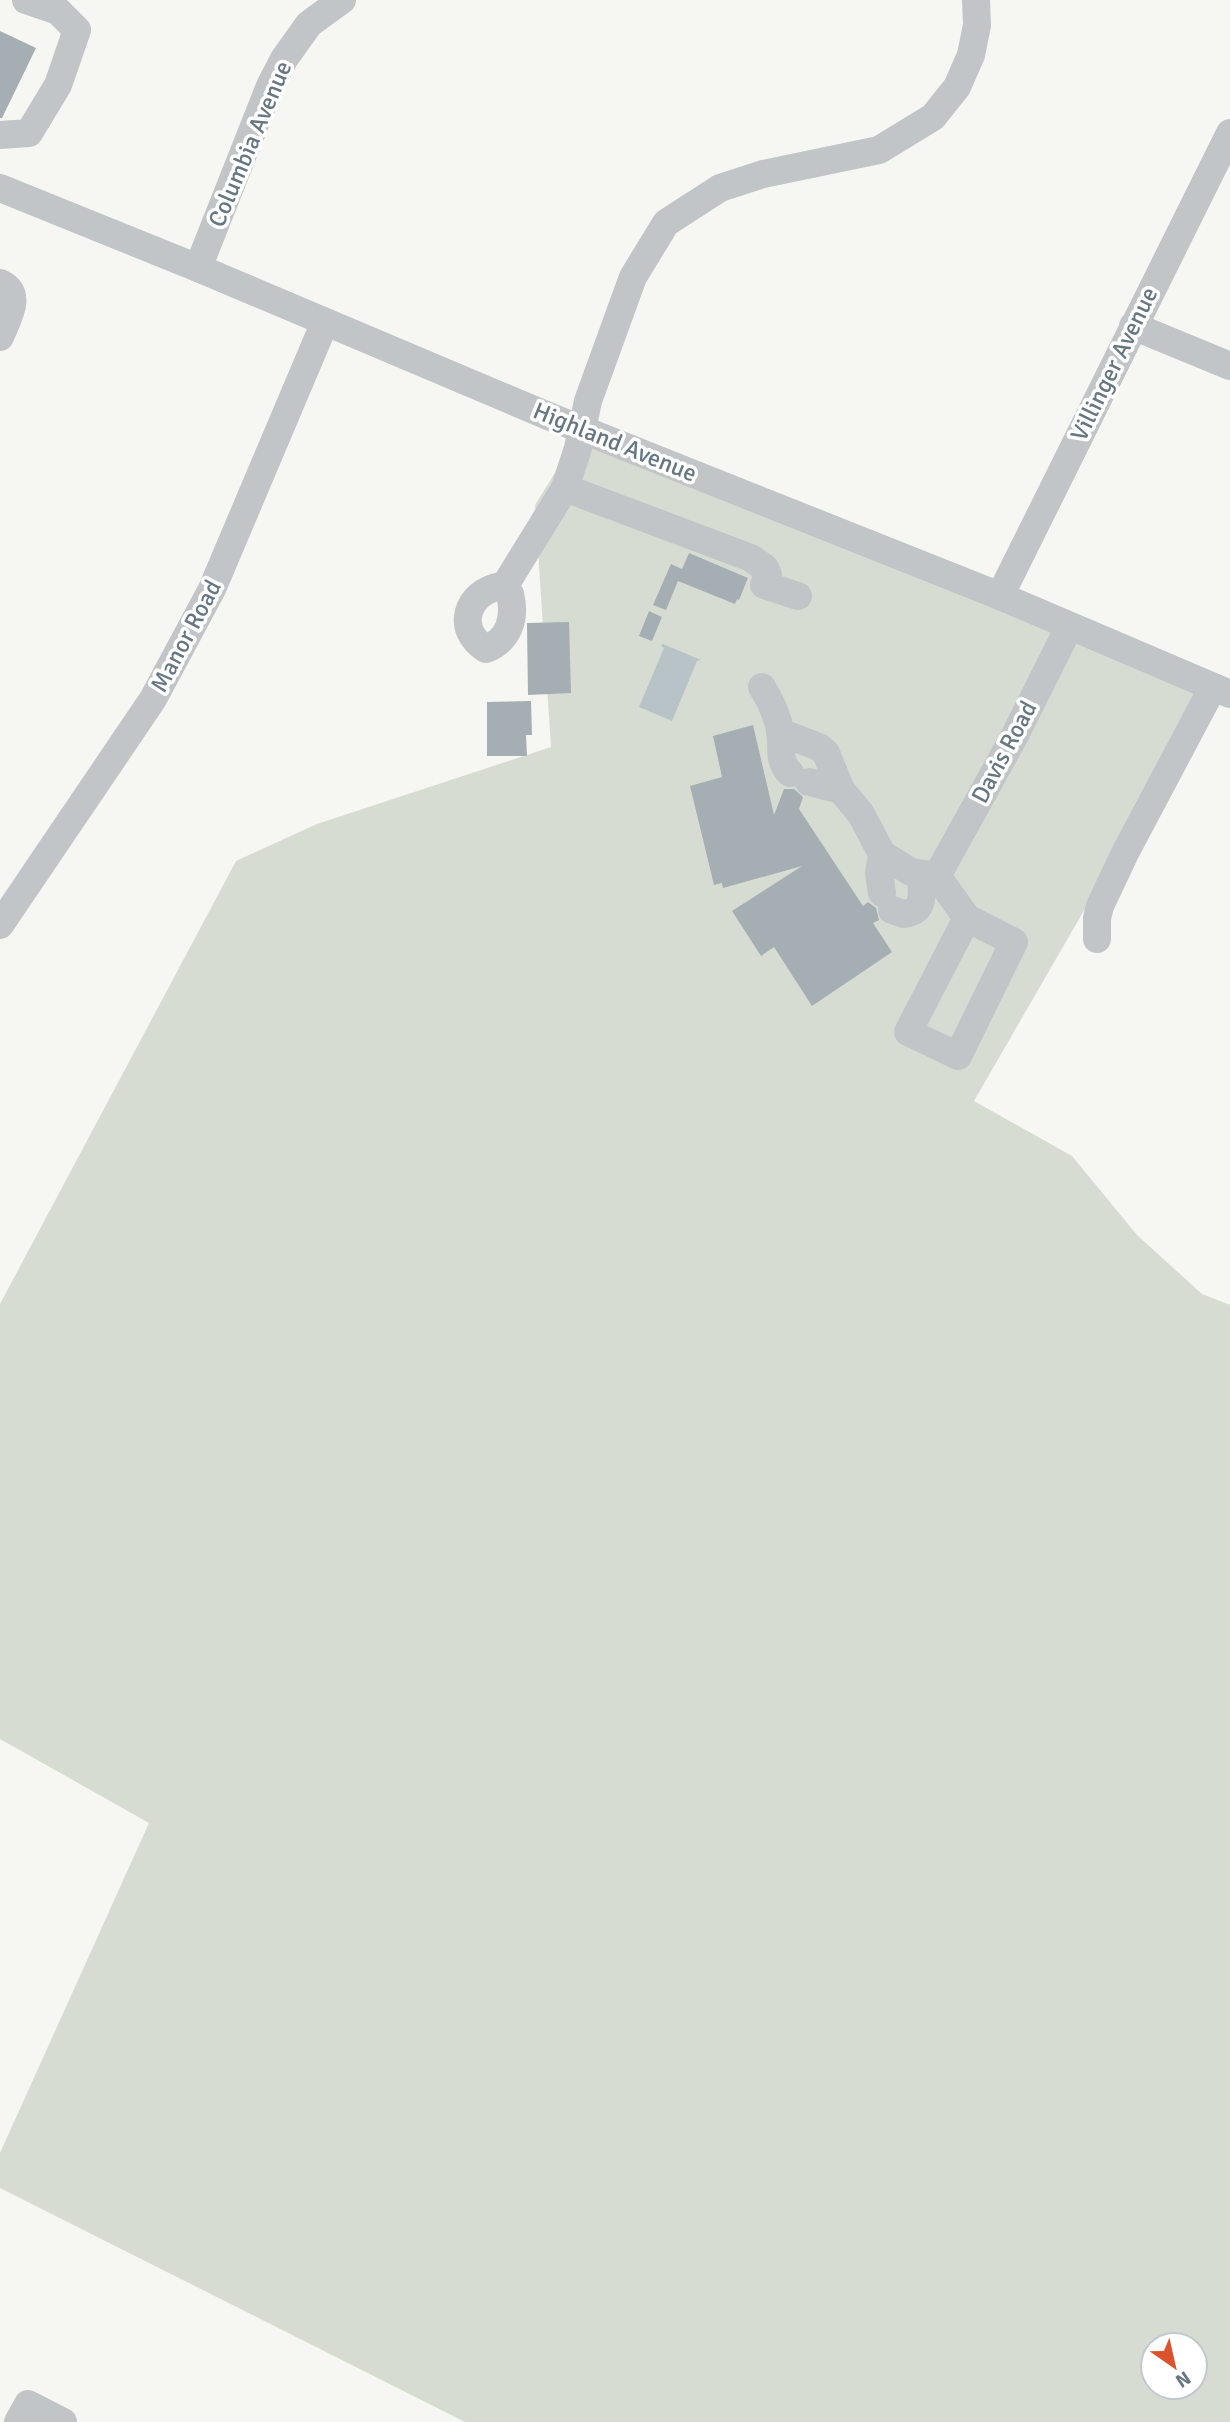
<svg xmlns="http://www.w3.org/2000/svg" width="1230" height="2422" font-family="Signika,sans-serif">
<style>
.green{fill:#d7dcd3;fill-rule:evenodd}
.water{fill:#b7c3c7}
.building{fill:#a5aeb3}
.lines{fill:none;stroke-linecap:round;stroke-linejoin:round}
.minor{stroke:#c1c5c8;stroke-width:28}
.labels{text-anchor:middle;stroke-width:7;stroke-linejoin:round;paint-order:stroke}
.street-label{font-size:24px;fill:#667682;stroke:#fff}
</style>
<rect width="100%" height="100%" fill="#f6f6f2"/>
<path class="green" d="M582,429L1213,687L974,1101L1072,1156L1137,1235L1202,1294L1230,1305V2422H465L0,2188V2153L149,1823L0,1739V1304L236,861L317,824L551,747L535,505ZM1153,2345H1195V2387H1153Z"/>
<polygon class="water" points="663,644 701,660 697,661 672,721 639,707 664,648 661,646"/>
<g class="building">
<polygon points="0,31 36,48 2,118 0,118"/>
<polygon points="689,553 748,578 739,600 737,599 735,604 678,581 666,610 653,605 671,564 682,569"/>
<polygon points="649,611 662,617 652,641 639,636"/>
<polygon points="569,622 571,693 528,695 527,623"/>
<polygon points="531,701 532,735 526,735 527,756 487,756 487,702"/>
<polygon points="753,725 774,815 784,789 794,789 803,797 799,809 863,906 868,902 876,908 879,920 873,923 892,952 812,1006 774,947 761,956 732,911 802,866 723,888 722,883 714,885 690,786 722,777 713,736"/>
</g>
<g class="lines">
<g class="minor">
<polyline points="0,135 29,133 58,85 77,30 58,11 26,0"/>
<polyline points="0,188 198,268 553,418 1000,596 1230,694"/>
<polyline points="198,268 270,86 284,59 309,24 342,0"/>
<path d="M0,283C24,294 7,319 0,337"/>
<polyline points="1133,326 1230,366"/>
<path d="M501,586L510,594C516,618 509,640 486,649C455,630 466,592 501,586Z"/>
<polyline points="504,587 565,488"/>
<polyline points="798,596 764,585 768,575 765,568 751,558 565,488 578,448 588,401 633,277 666,223 720,188 763,174 879,150 933,117 957,87 971,55 977,25 976,0"/>
<polyline points="1000,596 1230,133"/>
<path d="M762,687C770,700 777,714 780,730C783,745 777,761 790,773"/>
<polyline points="780,732 819,747 826,753 841,790 861,814 882,854 879,873 882,893"/>
<polyline points="809,782 841,790"/>
<polyline points="882,854 911,872 937,876 967,918 1014,942 958,1056 908,1032 967,918"/>
<polyline points="937,876 1014,737 1069,627"/>
<path d="M892,910L904,914C928,910 920,892 922,874"/>
<polyline points="0,925 153,699 212,589 325,322"/>
<polyline points="1097,939 1097,918 1100,906 1125,853 1213,687"/>
<polyline points="18,2422 28,2404 63,2422"/>
</g>
</g>
<g class="labels">
<g class="street-label">
<text transform="translate(250 144) rotate(-67)" y="8">Columbia Avenue</text>
<text transform="translate(1114 364) rotate(-64)" y="8">Villinger Avenue</text>
<text transform="translate(615 442) rotate(22)" y="8">Highland Avenue</text>
<text transform="translate(186 636) rotate(-62)" y="8">Manor Road</text>
<text transform="translate(1004 752) rotate(-62)" y="8">Davis Road</text>
</g>
</g>
<g transform="translate(1174 2366) rotate(146)"><circle r="33" fill="#ffffff" stroke="#c2c8cd" stroke-width="2"/>
<path d="M0-5L12 26L0 18L-12 26Z" fill="#dc522c"/>
<text y="-10" font-size="19" font-weight="bold" text-anchor="middle" fill="#667682">N</text>
</g>
</svg>
